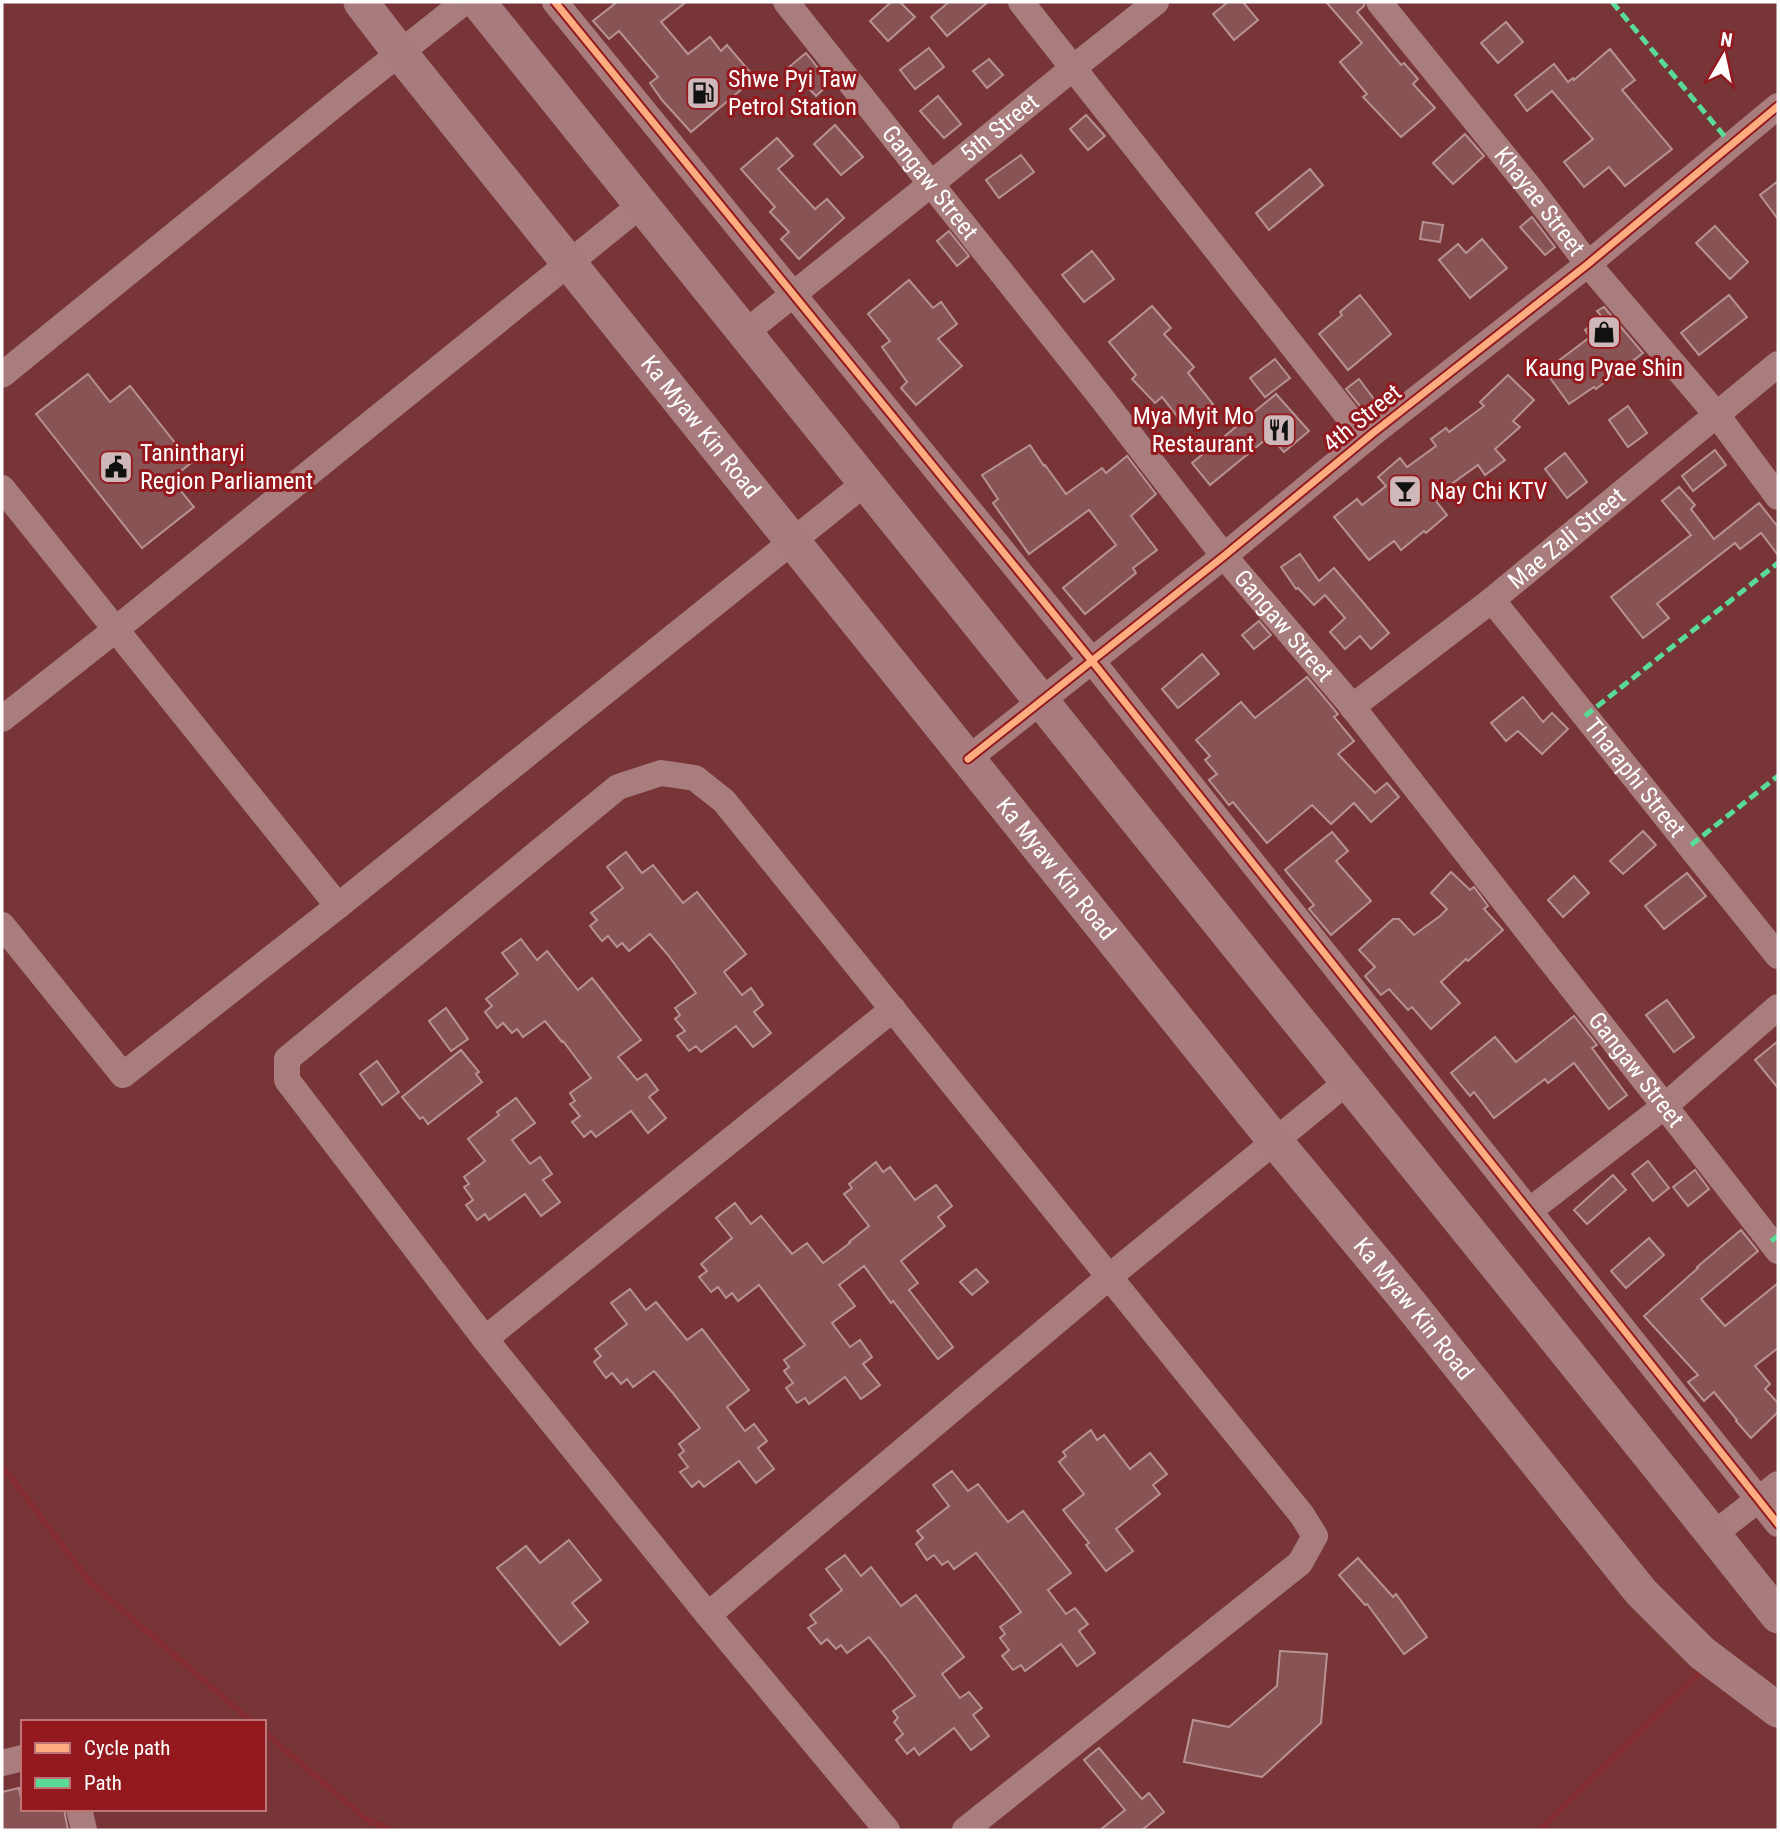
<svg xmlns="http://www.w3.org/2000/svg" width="1780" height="1832" font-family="'Roboto Condensed',sans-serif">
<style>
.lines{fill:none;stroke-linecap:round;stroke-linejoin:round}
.stream{stroke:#842c2f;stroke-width:6}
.building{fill:#885355;stroke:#b89293;stroke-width:2}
.minor{stroke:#a97d7e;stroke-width:26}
.major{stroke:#a87c7e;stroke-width:35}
.quiet{stroke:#5adb95;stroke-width:5;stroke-dasharray:10 5;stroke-linecap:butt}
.cycleway-casing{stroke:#93191e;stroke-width:11}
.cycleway{stroke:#ffac80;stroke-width:7}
.labels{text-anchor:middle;stroke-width:6;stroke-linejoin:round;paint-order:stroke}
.poi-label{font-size:24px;fill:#fff;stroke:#93191e;text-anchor:start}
.street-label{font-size:24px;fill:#fff;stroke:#93191e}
</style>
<rect width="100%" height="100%" fill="#773537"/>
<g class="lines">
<g class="stream">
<polyline points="2,1468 10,1476 91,1583 252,1722"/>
<polyline points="264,1732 366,1819 392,1830"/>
<polyline points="1540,1830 1704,1668"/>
</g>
</g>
<g class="building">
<polygon points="617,2 686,2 661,22 688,54 710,37 721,51 727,45 755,78 691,132 662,100 650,83 658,77 619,31 609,39 593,21"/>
<polygon points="891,2 900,2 915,17 888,41 870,21"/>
<polygon points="949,2 988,2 947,36 931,17"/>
<polygon points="1228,2 1243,2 1258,20 1234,40 1213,14"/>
<polygon points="1326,2 1364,2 1364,6 1357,12 1401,65 1404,63 1418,79 1413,84 1435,108 1401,137 1363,97 1367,94 1340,62 1362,43"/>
<polygon points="1506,22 1523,42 1498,63 1481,43"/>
<polygon points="929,48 944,67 915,89 900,70"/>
<polygon points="1610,49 1635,80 1622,90 1672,149 1625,186 1609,167 1584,187 1564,162 1593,139 1552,91 1527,111 1515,95 1554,64 1568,82 1573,78 1574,80"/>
<polygon points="806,53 830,83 816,96 789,67"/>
<polygon points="989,59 1003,75 987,88 973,71"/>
<polygon points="938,96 961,124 944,138 920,111"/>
<polygon points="1086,115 1105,136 1088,150 1070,129"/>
<polygon points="835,125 863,157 841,175 814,144"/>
<polygon points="1465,134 1484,156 1453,184 1433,163"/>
<polygon points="777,138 793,156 778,169 815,209 827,199 844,218 799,259 781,239 789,232 770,212 775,207 741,169"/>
<polygon points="1021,155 1034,172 999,198 986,180"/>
<polygon points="1310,169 1323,185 1269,230 1256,213"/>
<polygon points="1778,181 1778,219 1760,195"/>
<polygon points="1532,217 1555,247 1545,255 1520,227"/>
<polygon points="1423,222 1443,225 1440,242 1420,239"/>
<polygon points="1715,226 1748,262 1730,279 1696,243"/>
<polygon points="949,231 969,256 957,266 937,241"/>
<polygon points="1482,239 1507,268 1470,298 1439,260 1458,244 1466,253"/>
<polygon points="1092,251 1114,279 1084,302 1062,275"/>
<polygon points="909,280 933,308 941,302 957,324 938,339 962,366 916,405 901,388 907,382 882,347 890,341 868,314"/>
<polygon points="1360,295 1391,334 1348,370 1319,334 1342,315 1340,312"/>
<polygon points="1729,295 1747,317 1699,355 1681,333"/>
<polygon points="1152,306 1171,328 1164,334 1194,367 1188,373 1213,404 1185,426 1162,397 1155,403 1132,379 1136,375 1109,342"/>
<polygon points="1604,307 1643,353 1596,389 1594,387 1569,404 1545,371 1590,337 1585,330 1602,317 1597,311"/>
<polygon points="1275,359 1290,378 1265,397 1250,378"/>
<polygon points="88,374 110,402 130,386 191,463 171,479 194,507 142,548 36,414"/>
<polygon points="1508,375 1534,400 1513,421 1520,427 1495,449 1505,460 1485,475 1478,465 1453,483 1456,487 1436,501 1447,515 1426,533 1424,531 1401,550 1394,541 1369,560 1334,517 1357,499 1362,505 1386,486 1378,477 1400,458 1407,467 1436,446 1431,439 1446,428 1449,432 1484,406 1480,402"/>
<polygon points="1359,379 1376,402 1364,411 1346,389"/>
<polygon points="1276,394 1309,431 1284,452 1270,436 1210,485 1192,463"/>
<polygon points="1628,406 1647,433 1628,447 1609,420"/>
<polygon points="1030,445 1044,466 1045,465 1066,494 1102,468 1106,473 1127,456 1156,494 1131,516 1157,550 1133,568 1136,573 1085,614 1063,588 1116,545 1089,510 1029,554 993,503 998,499 982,475"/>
<polygon points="1715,450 1726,465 1693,491 1682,476"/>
<polygon points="1565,453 1587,482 1567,498 1545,469"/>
<polygon points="1679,487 1695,505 1691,509 1714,539 1759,503 1778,527 1778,555 1761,533 1740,549 1735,543 1657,604 1669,618 1643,638 1611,597 1691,535 1662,501"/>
<polygon points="1300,554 1319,581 1334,568 1389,633 1371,649 1360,636 1345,649 1330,632 1345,618 1325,595 1314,605 1298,588 1296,589 1281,567"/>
<polygon points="1259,621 1271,635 1254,649 1242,635"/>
<polygon points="1202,654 1219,674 1178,708 1162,689"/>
<polygon points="1307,677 1338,714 1334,717 1354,741 1338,754 1375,793 1387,783 1399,797 1371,822 1354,803 1331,824 1312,805 1267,843 1233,802 1229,805 1209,780 1217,774 1205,760 1210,756 1196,740 1241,702 1255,718"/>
<polygon points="1523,697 1543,722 1552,713 1568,729 1542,754 1518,731 1506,741 1491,723"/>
<polygon points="1643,831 1656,845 1623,874 1610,861"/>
<polygon points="1332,832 1348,851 1336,861 1371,901 1331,935 1309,909 1314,905 1285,870"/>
<polygon points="626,852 642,873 653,865 683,903 697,892 746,954 724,972 742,995 751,988 763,1005 754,1012 771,1033 753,1047 736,1026 701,1052 696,1046 689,1051 677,1036 685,1031 675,1019 680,1015 675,1008 696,993 668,955 650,934 629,951 622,943 617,947 608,936 602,941 590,926 597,920 591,913 623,888 607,867"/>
<polygon points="1451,872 1470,890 1474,887 1488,906 1484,909 1503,930 1468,961 1466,959 1441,982 1460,1003 1431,1029 1412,1007 1408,1010 1389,989 1381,995 1365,976 1375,967 1359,950 1393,919 1399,919 1414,935 1440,916 1447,909 1431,893"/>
<polygon points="1687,873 1706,896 1664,929 1645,906"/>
<polygon points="1574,876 1589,893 1563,917 1548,900"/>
<polygon points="521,939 537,960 547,951 578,990 592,978 641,1040 618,1057 637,1080 646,1074 658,1090 649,1097 666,1118 648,1133 631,1111 596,1137 591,1131 584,1137 572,1122 580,1116 570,1104 575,1101 570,1093 591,1078 563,1041 562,1042 545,1021 523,1037 517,1029 512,1033 503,1023 497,1028 485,1012 492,1006 486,999 518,974 502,953"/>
<polygon points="1667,1000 1694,1037 1674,1052 1646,1015"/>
<polygon points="446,1008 468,1039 451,1051 429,1021"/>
<polygon points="1574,1016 1597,1045 1592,1048 1627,1095 1609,1109 1574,1063 1548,1083 1545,1079 1494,1118 1474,1092 1470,1096 1451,1073 1495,1037 1516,1062"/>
<polygon points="1778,1041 1778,1088 1755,1060"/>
<polygon points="461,1050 479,1072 476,1074 482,1082 428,1124 423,1117 420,1119 402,1097"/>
<polygon points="377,1061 399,1092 382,1105 360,1074"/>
<polygon points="516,1098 535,1123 512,1140 530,1164 540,1157 552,1174 543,1180 560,1202 541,1216 525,1194 489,1220 485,1214 477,1220 466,1205 473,1200 464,1187 469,1184 464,1177 485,1161 468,1139 499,1115 497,1112"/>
<polygon points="1648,1161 1669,1188 1653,1201 1632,1174"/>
<polygon points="876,1162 883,1172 890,1167 915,1200 936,1185 952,1206 938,1217 945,1226 901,1261 918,1283 909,1290 953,1347 938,1359 893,1301 891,1303 864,1266 839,1285 855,1306 832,1323 850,1347 860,1340 872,1357 863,1364 880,1385 861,1399 845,1377 809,1404 805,1398 797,1403 786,1388 793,1383 784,1371 789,1367 784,1360 805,1345 759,1285 738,1301 732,1293 726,1298 718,1287 711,1292 699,1277 707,1271 701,1264 732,1238 716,1218 735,1203 751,1224 761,1216 792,1254 807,1243 823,1263 850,1243 849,1242 869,1226 844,1194 852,1188 849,1184"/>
<polygon points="1695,1170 1709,1189 1688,1206 1673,1187"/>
<polygon points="1613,1175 1626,1190 1587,1224 1574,1210"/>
<polygon points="1741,1230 1758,1251 1701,1299 1725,1326 1778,1283 1778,1348 1755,1366 1770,1384 1765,1389 1778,1403 1778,1412 1751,1438 1736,1421 1737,1420 1714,1392 1704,1401 1688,1382 1698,1375 1644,1316 1698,1268 1697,1267"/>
<polygon points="1649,1238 1664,1255 1626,1288 1611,1271"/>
<polygon points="976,1269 988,1282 972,1295 960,1282"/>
<polygon points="630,1289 646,1310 656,1302 687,1340 702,1329 749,1390 727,1407 745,1431 754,1424 767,1441 758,1448 774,1469 756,1483 739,1461 704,1487 699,1481 692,1487 680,1472 688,1467 679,1455 684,1451 679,1444 700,1428 672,1392 654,1371 633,1387 627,1379 621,1384 612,1373 606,1378 594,1362 601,1356 595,1349 627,1324 611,1303"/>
<polygon points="1091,1430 1097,1440 1104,1435 1130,1469 1150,1453 1167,1474 1153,1485 1160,1494 1116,1529 1133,1551 1106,1571 1086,1545 1089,1543 1063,1510 1084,1494 1059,1462 1066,1456 1063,1452"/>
<polygon points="952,1471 968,1491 978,1484 1008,1522 1023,1511 1071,1573 1048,1590 1066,1614 1075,1608 1088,1624 1079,1631 1095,1653 1077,1666 1061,1644 1025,1671 1021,1665 1013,1670 1002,1656 1009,1650 1000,1638 1005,1634 1000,1627 1021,1612 1004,1589 976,1553 954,1569 948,1561 942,1565 934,1555 927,1560 916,1544 923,1538 917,1531 949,1506 933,1485"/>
<polygon points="569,1540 601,1580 572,1603 588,1622 560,1645 497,1568 526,1546 540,1563"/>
<polygon points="845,1555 861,1576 871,1567 901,1606 916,1595 964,1657 942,1674 960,1698 969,1692 982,1708 973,1715 989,1736 971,1750 954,1728 919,1755 914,1748 907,1754 896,1740 903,1734 894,1722 898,1718 893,1711 915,1696 886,1658 869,1637 847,1653 841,1645 836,1649 827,1639 821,1644 808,1628 816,1623 810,1615 842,1590 826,1569"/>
<polygon points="1358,1558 1393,1597 1396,1594 1427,1637 1404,1654 1367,1604 1365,1605 1339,1575"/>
<polygon points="1280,1651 1327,1654 1321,1723 1262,1777 1184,1762 1193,1720 1229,1727 1277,1686"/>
<polygon points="1099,1748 1142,1799 1149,1793 1164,1812 1142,1830 1100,1830 1125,1810 1084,1760"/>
<polygon points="19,1788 23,1809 64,1809 68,1830 2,1830 2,1792"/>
</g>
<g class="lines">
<g class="minor">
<polyline points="555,2 1092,661 1778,1524"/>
<path id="s1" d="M786,2L1100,396L1224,556L1347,700L1778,1251"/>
<polyline points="1021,2 1366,439"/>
<path id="s2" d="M1379,2L1530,188L1588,264L1717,415L1778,497"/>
<path id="s3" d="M745,333L931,184L1073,68L1156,2"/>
<polyline points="2,375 348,94 464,2"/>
<polyline points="2,488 338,906"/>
<path id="s4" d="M1492,600L1778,956"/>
<path id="s5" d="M1352,707L1492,600L1778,364"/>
<polyline points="2,719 115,630 642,204"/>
<polyline points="968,759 1224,556 1373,433 1588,264 1778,106"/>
<polyline points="2,925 123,1075 338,906 865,483"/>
<polyline points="1529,1211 1666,1105 1778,1007"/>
<polyline points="485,1339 893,1009"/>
<polyline points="1714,1534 1778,1484"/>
<polyline points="708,1615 1109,1277 1347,1082"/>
<polyline points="2,1763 23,1758"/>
<polyline points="79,1809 84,1830"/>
<polyline points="887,1830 708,1615 485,1339 287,1080 287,1059 618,787 661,773 695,778 724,801 1302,1515 1315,1536 1300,1563 965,1830"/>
</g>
<g class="major">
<path id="s6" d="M361,2L400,53L1275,1141L1403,1295L1641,1592L1702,1653L1778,1710"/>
<path d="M478,2C717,295 952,592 1190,886C1386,1130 1584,1371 1778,1616"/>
</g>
<g class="quiet">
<polyline points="1612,2 1731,144"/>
<polyline points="1585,716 1778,563"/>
<polyline points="1691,845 1778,776"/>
<polyline points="1771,1241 1778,1236"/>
</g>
<g class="cycleway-casing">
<g id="cycleway">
<polyline points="555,2 1092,661 1778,1524"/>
<polyline points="968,759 1224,556 1373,433 1588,264 1778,106"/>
</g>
</g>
<use href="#cycleway" class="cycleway"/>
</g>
<defs>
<g id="fuel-square" transform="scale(1.75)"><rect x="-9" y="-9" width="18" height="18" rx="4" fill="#cfb8b9" stroke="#93191e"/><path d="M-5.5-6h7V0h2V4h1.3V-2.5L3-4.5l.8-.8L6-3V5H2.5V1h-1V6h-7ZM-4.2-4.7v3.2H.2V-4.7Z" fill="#111"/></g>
<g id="shop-square" transform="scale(1.75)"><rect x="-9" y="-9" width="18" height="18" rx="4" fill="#cfb8b9" stroke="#93191e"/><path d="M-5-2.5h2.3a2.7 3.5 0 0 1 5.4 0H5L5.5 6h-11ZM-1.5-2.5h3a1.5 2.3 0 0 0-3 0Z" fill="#111"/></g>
<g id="restaurant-square" transform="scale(1.75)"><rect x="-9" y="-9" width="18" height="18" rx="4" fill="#cfb8b9" stroke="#93191e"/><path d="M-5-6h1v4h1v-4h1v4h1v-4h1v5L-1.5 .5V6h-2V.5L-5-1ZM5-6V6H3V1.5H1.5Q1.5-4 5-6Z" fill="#111"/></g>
<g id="civic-square" transform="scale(1.75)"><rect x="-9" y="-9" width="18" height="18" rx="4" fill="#cfb8b9" stroke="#93191e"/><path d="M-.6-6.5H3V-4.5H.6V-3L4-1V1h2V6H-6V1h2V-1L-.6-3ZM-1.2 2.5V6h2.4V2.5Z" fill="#111"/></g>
<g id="bar-square" transform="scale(1.75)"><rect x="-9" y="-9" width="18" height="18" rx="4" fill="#cfb8b9" stroke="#93191e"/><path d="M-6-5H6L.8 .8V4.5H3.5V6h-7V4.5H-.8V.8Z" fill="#111"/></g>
</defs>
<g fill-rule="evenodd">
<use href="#fuel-square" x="703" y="93"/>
<use href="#shop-square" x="1604" y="332"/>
<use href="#restaurant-square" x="1279" y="430"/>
<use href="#civic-square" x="116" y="467"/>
<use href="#bar-square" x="1405" y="491"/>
</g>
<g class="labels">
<g class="poi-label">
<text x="728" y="87">Shwe Pyi Taw<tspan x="728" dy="28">Petrol Station</tspan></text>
<text x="1604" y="376" text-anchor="middle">Kaung Pyae Shin</text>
<text x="1254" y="424" text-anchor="end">Mya Myit Mo<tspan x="1254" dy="28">Restaurant</tspan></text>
<text x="140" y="461">Tanintharyi<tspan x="140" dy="28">Region Parliament</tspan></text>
<text x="1430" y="499">Nay Chi KTV</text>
</g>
<g class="street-label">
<text dy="8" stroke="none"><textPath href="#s3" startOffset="327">5th Street</textPath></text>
<text dy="8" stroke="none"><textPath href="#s1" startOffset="231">Gangaw Street</textPath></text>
<text dy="8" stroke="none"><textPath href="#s2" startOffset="256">Khayae Street</textPath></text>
<text transform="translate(1362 418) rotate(-39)" y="8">4th Street</text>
<text dy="8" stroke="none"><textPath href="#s6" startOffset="544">Ka Myaw Kin Road</textPath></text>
<text dy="8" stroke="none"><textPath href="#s5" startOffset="273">Mae Zali Street</textPath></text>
<text dy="8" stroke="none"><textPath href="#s1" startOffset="798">Gangaw Street</textPath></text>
<text dy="8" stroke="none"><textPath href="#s4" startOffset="228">Tharaphi Street</textPath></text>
<text dy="8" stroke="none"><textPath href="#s6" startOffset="1111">Ka Myaw Kin Road</textPath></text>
<text dy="8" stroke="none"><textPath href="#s1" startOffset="1365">Gangaw Street</textPath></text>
<text dy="8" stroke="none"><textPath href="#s6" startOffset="1678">Ka Myaw Kin Road</textPath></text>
</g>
</g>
<rect width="1780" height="1832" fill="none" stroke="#ffffff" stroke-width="7"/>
<rect x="21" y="1720" width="245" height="91" fill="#93191e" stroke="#be7578" stroke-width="2"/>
<rect x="35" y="1743" width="35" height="10" fill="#ffac80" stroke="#be7578" stroke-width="2"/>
<text x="84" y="1755" font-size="21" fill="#ffffff">Cycle path</text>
<rect x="35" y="1778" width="35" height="10" fill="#5adb95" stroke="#be7578" stroke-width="2"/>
<text x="84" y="1790" font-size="21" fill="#ffffff">Path</text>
<g transform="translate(1724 56) rotate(9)" stroke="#93191e" stroke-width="5" paint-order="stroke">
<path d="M0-5L12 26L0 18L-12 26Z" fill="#ffffff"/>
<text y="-10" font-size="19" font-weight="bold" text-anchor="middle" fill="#ffffff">N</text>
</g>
</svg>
